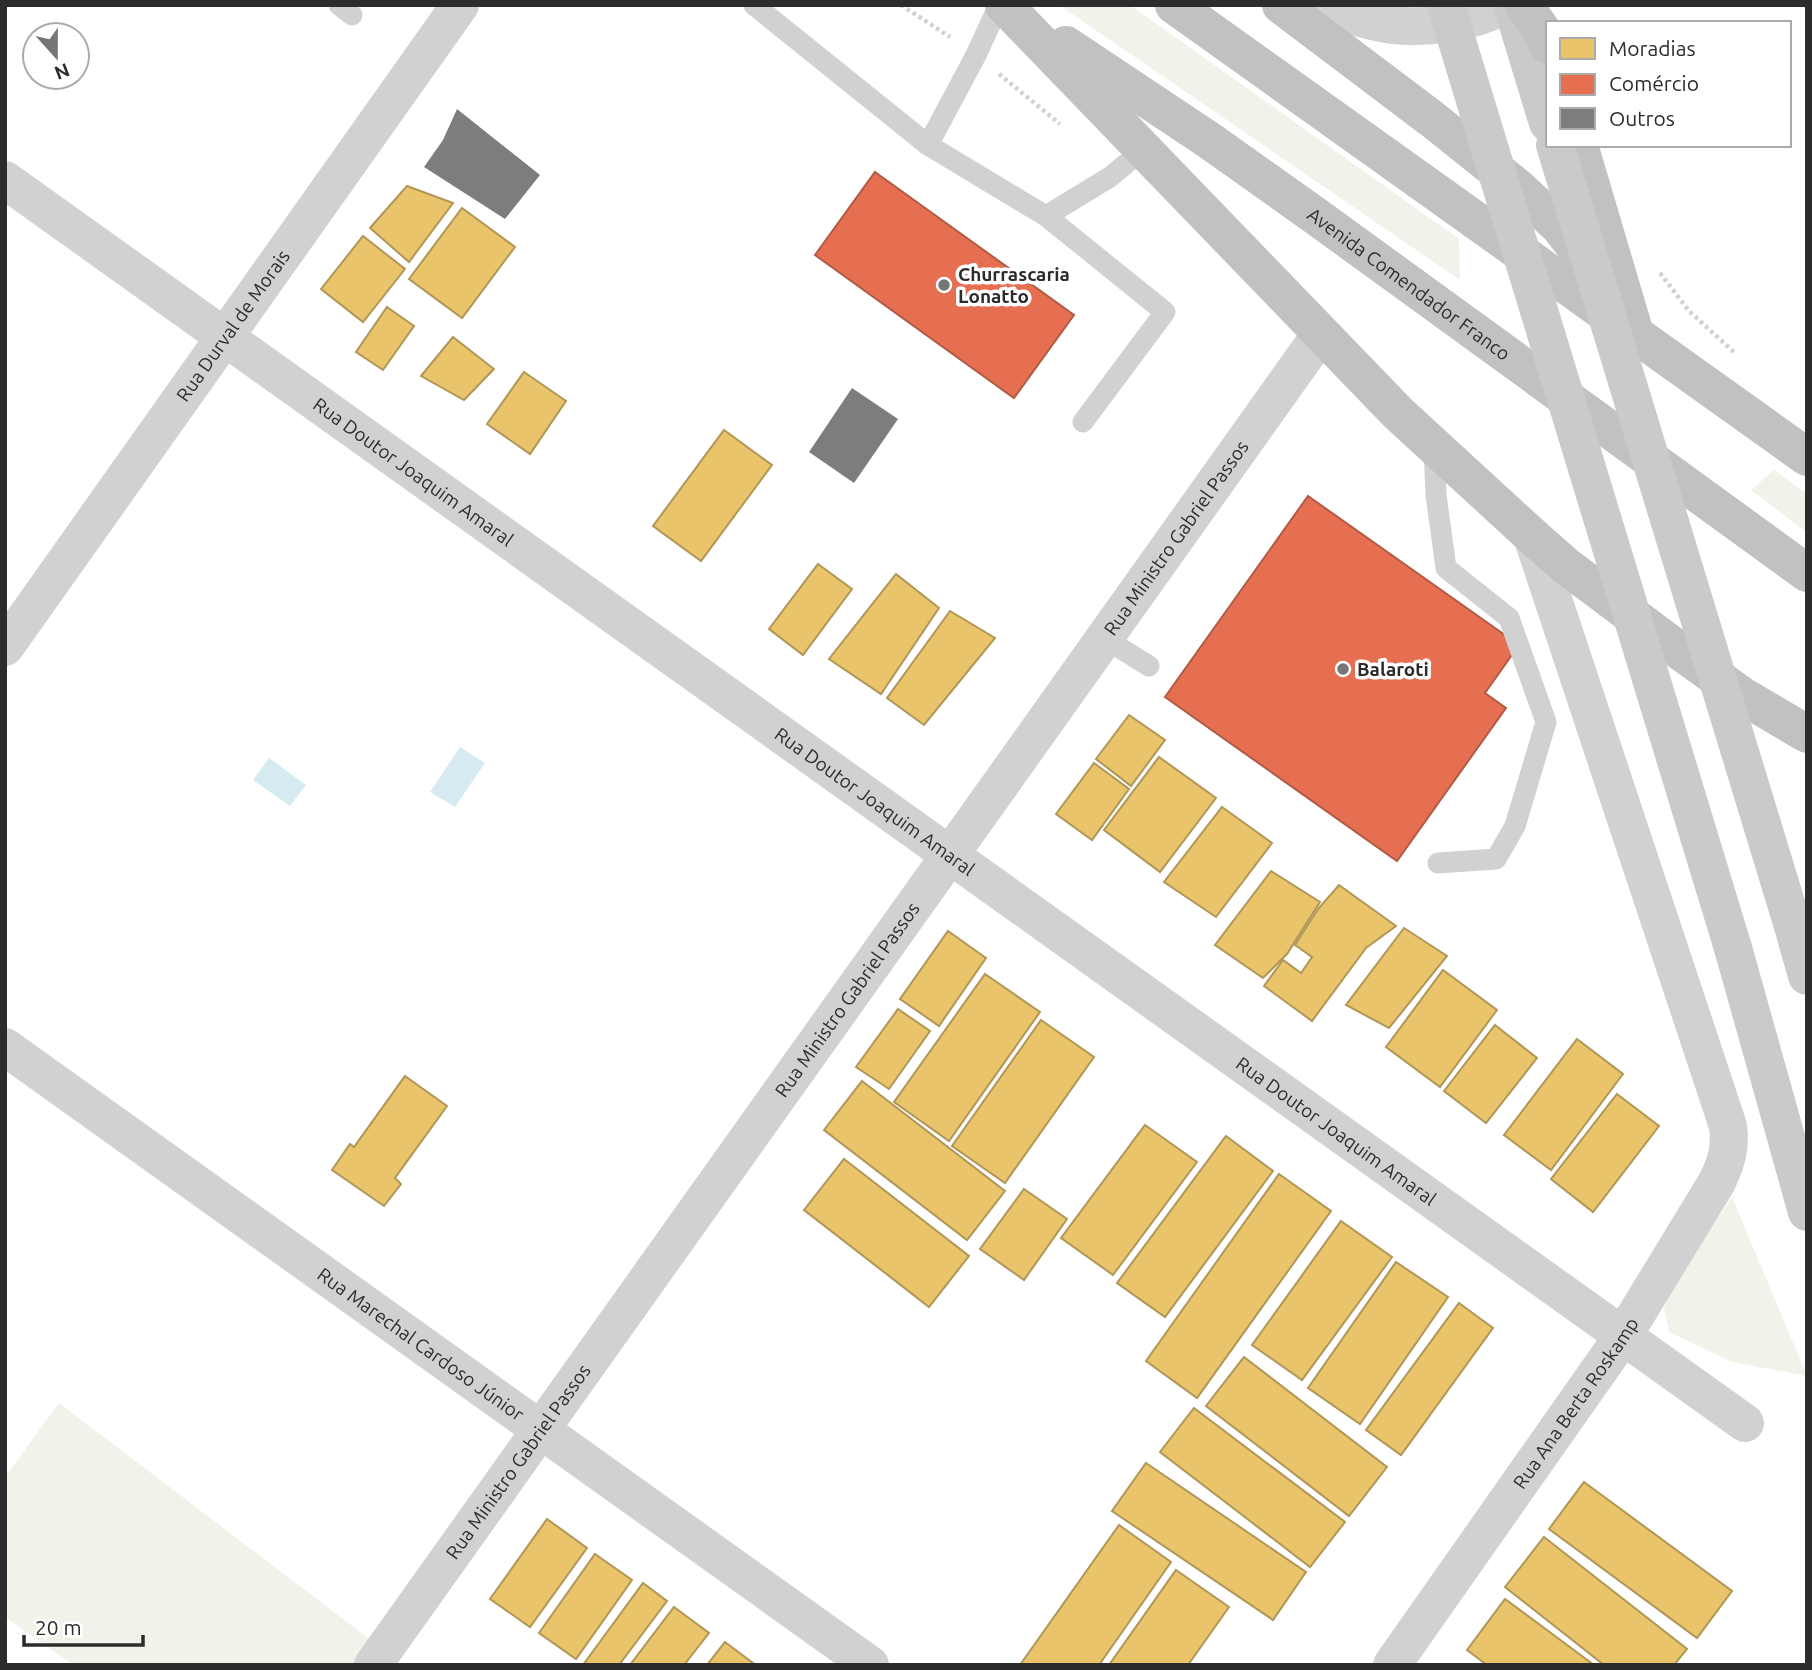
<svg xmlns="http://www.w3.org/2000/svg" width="1812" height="1670" font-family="Ubuntu,sans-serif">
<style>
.green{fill:#f1f3ea}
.water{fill:#d6ebf1}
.homes{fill:#e9c46a;stroke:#b09657;stroke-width:2}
.shops{fill:#e76f51;stroke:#af5b46;stroke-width:2}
.building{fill:#7d7d7d}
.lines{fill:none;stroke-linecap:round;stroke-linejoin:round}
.path{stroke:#d1d1d1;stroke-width:4.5;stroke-dasharray:3.5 3.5;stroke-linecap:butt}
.service{stroke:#d1d1d1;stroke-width:21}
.minor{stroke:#d1d1d1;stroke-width:38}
.secondary{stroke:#cacaca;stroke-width:38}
.trunk{stroke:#c1c1c1;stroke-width:38}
.secondary-bridge{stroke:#cacaca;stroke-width:38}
.poi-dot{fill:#767676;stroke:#fff;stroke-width:2.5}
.labels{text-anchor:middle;stroke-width:7;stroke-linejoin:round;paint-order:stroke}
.poi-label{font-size:19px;font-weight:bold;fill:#2c2c2c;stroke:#fff;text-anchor:start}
.street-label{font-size:19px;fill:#2c2c2c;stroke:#fff}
</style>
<rect width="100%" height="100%" fill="#fff"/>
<g class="green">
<polygon points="1059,5 1130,5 1459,239 1460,280"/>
<polygon points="1774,470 1807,494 1807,533 1751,490"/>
<polygon points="1732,1197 1807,1376 1732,1362 1669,1332 1664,1308 1671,1287"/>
<polygon points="59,1403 372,1641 355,1665 73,1665 5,1617 5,1477"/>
</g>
<g class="water">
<polygon points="460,747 485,763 455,807 430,792"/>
<polygon points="269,758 306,785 290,806 253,780"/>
</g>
<g class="homes">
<polygon points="407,186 453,203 409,262 370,228"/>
<polygon points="462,208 515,247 462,318 409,279"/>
<polygon points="363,236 405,269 363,322 321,289"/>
<polygon points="387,307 414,326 383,370 356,352"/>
<polygon points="453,337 494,369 464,400 421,376"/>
<polygon points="524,372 566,401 530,454 487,424"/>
<polygon points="724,430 772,465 701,561 653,526"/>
<polygon points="818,564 852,589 803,655 769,629"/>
<polygon points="896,574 939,608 881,694 829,659"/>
<polygon points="950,611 995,638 924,725 887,698"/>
<polygon points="1129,715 1165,740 1131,786 1096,759"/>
<polygon points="1159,757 1216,798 1160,872 1104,830"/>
<polygon points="1094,763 1129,789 1092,840 1056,814"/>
<polygon points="1222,807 1272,843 1216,917 1164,882"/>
<polygon points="1271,871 1320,902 1287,954 1263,978 1215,945"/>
<polygon points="1339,885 1396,926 1366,948 1312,1021 1264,986 1283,960 1301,973 1312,957 1295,945 1318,909"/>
<polygon points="1404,928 1447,956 1389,1028 1346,1005"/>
<polygon points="948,931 986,958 939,1026 900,999"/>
<polygon points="1443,970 1497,1010 1440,1087 1386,1047"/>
<polygon points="985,974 1040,1012 949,1141 894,1102"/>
<polygon points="898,1009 930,1031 889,1089 856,1067"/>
<polygon points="1041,1020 1094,1057 1005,1183 952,1146"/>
<polygon points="1495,1025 1537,1058 1486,1123 1444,1091"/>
<polygon points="1577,1039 1623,1074 1551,1170 1504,1135"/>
<polygon points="405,1076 447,1106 395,1178 401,1184 384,1206 332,1170 350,1144 354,1147"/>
<polygon points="862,1081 1005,1191 967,1240 824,1130"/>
<polygon points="1617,1094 1659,1126 1593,1212 1551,1179"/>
<polygon points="1145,1125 1197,1162 1113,1275 1061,1238"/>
<polygon points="1226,1136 1273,1171 1165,1317 1117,1283"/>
<polygon points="844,1159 969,1256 929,1307 804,1210"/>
<polygon points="1279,1174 1331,1211 1197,1398 1146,1361"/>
<polygon points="1024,1189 1067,1219 1024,1280 980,1249"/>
<polygon points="1341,1221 1392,1257 1302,1380 1252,1345"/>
<polygon points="1396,1262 1448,1297 1360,1424 1308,1388"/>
<polygon points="1459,1303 1493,1328 1401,1455 1366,1430"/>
<polygon points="1244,1357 1387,1467 1349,1516 1206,1406"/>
<polygon points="1194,1408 1345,1522 1310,1567 1160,1452"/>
<polygon points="1146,1463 1306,1572 1273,1620 1112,1511"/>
<polygon points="1584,1482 1732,1591 1697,1638 1549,1529"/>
<polygon points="547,1519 587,1548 530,1627 490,1599"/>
<polygon points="1119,1525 1171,1562 1099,1665 1020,1665"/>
<polygon points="1544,1537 1687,1649 1674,1665 1604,1665 1505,1587"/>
<polygon points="595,1554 632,1580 576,1659 539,1633"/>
<polygon points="1176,1570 1229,1607 1188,1665 1109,1665"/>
<polygon points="643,1583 667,1601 619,1665 583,1665"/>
<polygon points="1505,1599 1594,1665 1487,1665 1467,1650"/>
<polygon points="674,1607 709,1633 684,1665 630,1665"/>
<polygon points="725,1642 753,1663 752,1665 707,1665"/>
</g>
<g class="shops">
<polygon points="875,172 1074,315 1014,398 815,255"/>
<polygon points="1308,496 1519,645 1485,693 1506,708 1397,861 1165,697"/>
</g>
<g class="building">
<polygon points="457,109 540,175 505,219 424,167 443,140"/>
<polygon points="852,388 898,419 854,483 809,452"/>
</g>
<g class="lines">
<g class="path">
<polyline points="901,5 950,37"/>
<polyline points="999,74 1060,124"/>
<polyline points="1660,273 1689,311 1735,353"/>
</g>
<g class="service">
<polyline points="339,5 352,15"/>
<polyline points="754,5 928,145 1046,216 1165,312 1083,422"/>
<polyline points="928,145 976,55 999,5"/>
<polyline points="1046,216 1110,177 1144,149"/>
<polyline points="1434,448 1436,495 1446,568 1509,618 1546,722 1515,826 1496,859 1438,863"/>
<polyline points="1104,638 1149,666"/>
</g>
<g class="minor">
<path d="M1323,5C1346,13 1368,22 1392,25C1428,29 1473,22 1506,5"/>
<path id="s1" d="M5,180L1745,1423"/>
<path id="s2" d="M5,647L460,5"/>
<path id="s3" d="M5,1047L870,1665"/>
<path id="s4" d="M373,1665L1321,334"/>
<path id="s5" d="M1392,1665L1623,1336L1717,1182C1726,1163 1731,1148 1728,1126L1532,536"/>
</g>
<g class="secondary">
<polyline points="1512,5 1548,123"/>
<polyline points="1793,926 1807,976"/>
<polyline points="1733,948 1807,1212"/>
</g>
<g class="trunk">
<polyline points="1004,5 1398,413 1532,536 1566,566 1677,649 1741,695 1807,734"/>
<polyline points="1174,5 1807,457"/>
<polyline points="1281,5 1432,119 1517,187 1559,226 1592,268"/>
<polyline points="1524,5 1541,29 1548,45"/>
<path id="s6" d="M1066,45L1210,141L1317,217L1807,573"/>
<polyline points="1579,145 1635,334"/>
</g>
<g class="secondary-bridge">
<polyline points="1446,5 1733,948"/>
<polyline points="1555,145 1793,926"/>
</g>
</g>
<g class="poi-dot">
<circle cx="944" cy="285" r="7"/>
<circle cx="1343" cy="669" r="7"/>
</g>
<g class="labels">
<g class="poi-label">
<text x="958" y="281">Churrascaria<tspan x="958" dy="22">Lonatto</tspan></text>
<text x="1357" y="676">Balaroti</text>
</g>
<g class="street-label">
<text dy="7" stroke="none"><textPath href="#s6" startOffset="418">Avenida Comendador Franco</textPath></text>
<text dy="7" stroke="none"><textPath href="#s2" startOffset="394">Rua Durval de Morais</textPath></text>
<text dy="7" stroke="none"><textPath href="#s1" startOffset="502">Rua Doutor Joaquim Amaral</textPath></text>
<text dy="7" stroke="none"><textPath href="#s4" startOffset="1384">Rua Ministro Gabriel Passos</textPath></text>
<text dy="7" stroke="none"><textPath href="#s1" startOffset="1069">Rua Doutor Joaquim Amaral</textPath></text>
<text dy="7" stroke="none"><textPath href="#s4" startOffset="817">Rua Ministro Gabriel Passos</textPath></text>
<text dy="7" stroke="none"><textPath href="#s1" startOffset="1636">Rua Doutor Joaquim Amaral</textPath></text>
<text dy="7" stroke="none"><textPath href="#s3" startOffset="511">Rua Marechal Cardoso Júnior</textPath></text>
<text dy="7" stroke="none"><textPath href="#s5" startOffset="320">Rua Ana Berta Roskamp</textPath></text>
<text dy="7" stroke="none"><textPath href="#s4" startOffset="250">Rua Ministro Gabriel Passos</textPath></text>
</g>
</g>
<rect width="1812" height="1670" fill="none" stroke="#2c2c2c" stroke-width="14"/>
<rect x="1546" y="21" width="245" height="126" fill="#ffffff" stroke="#ababab" stroke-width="2"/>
<rect x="1560" y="38" width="35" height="21" fill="#e9c46a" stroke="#ababab" stroke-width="2"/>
<text x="1609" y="56" font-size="21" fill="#2c2c2c">Moradias</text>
<rect x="1560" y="74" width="35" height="21" fill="#e76f51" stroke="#ababab" stroke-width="2"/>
<text x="1609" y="91" font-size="21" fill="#2c2c2c">Comércio</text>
<rect x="1560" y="108" width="35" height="21" fill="#7d7d7d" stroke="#ababab" stroke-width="2"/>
<text x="1609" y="126" font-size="21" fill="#2c2c2c">Outros</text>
<g transform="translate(56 56) rotate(159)"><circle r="33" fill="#ffffff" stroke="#ababab" stroke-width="2"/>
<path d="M0-5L12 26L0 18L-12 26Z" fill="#767676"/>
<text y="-10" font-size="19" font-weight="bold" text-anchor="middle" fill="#2c2c2c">N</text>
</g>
<path d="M24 1635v10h119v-10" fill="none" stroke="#2c2c2c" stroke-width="3.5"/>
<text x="35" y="1635" font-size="21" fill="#2c2c2c" stroke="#ffffff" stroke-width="5" paint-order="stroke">20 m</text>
</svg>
